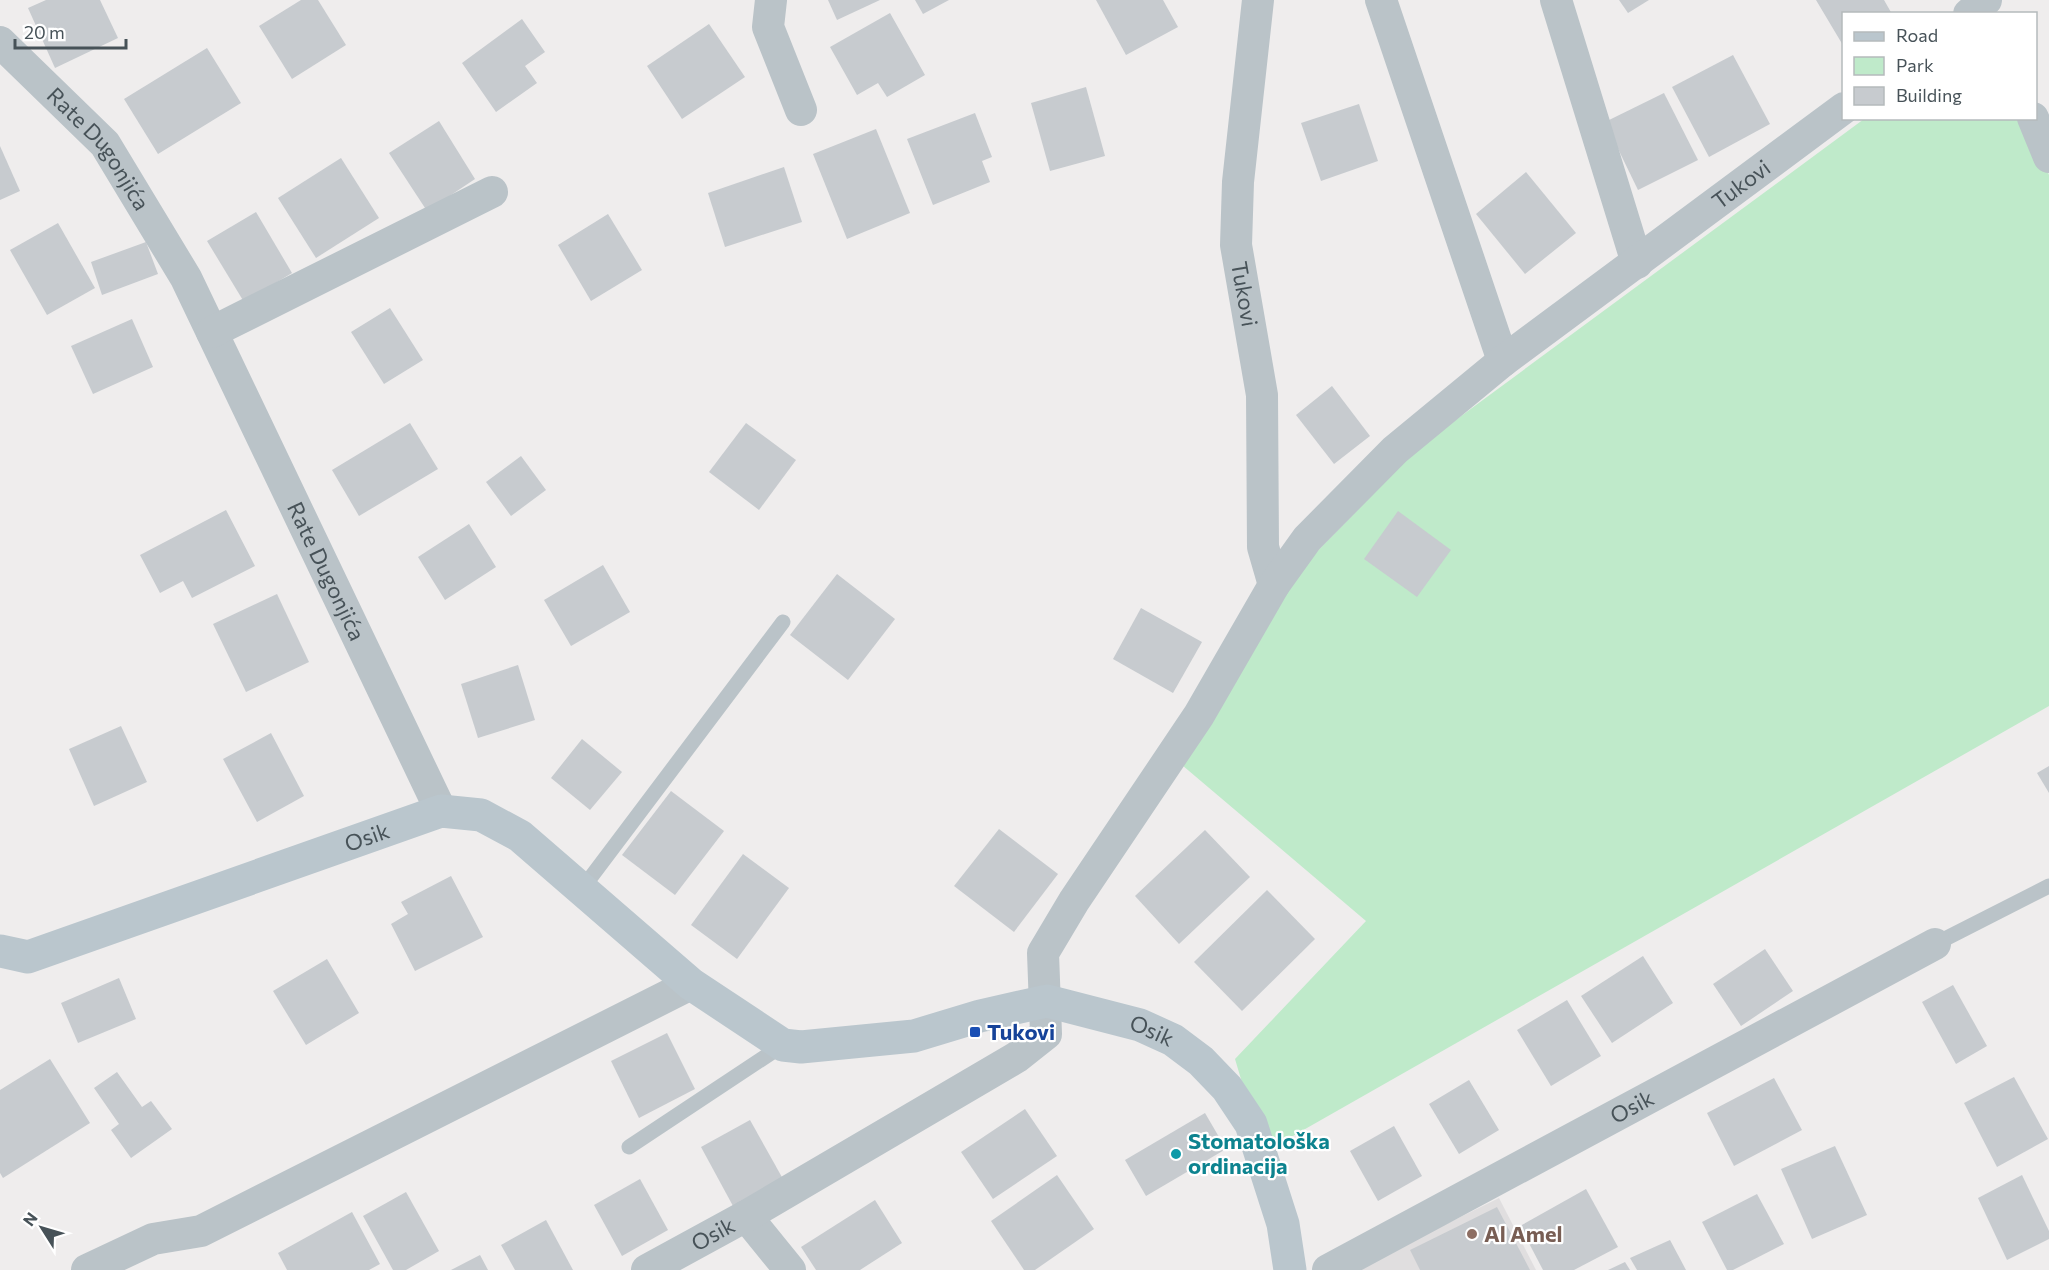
<svg xmlns="http://www.w3.org/2000/svg" width="2049" height="1270" font-family="Commissioner,sans-serif">
<style>
.education{fill:#e0dedf}
.green{fill:#bfeaca}
.building{fill:#c7cbcf}
.lines{fill:none;stroke-linecap:round;stroke-linejoin:round}
.lane{stroke:#bac3c8;stroke-width:15}
.street{stroke:#bac3c8;stroke-width:32}
.secondary{stroke:#bac6cd;stroke-width:33}
.transit-dot{fill:#1a4fb4;stroke:#fff;stroke-width:2}
.culture-dot{fill:#0f9aa8;stroke:#fff;stroke-width:2}
.education-dot{fill:#8d6e63;stroke:#fff;stroke-width:2}
.labels{text-anchor:middle;stroke-width:4.5;stroke-linejoin:round;paint-order:stroke}
.street-label{font-size:22px;fill:#475258;stroke:#fff}
.transit-label{font-size:22px;font-weight:bold;fill:#164399;stroke:#fff;text-anchor:start}
.culture-label{font-size:22px;font-weight:bold;fill:#0d838f;stroke:#fff;text-anchor:start}
.education-label{font-size:22px;font-weight:bold;fill:#785e54;stroke:#fff;text-anchor:start}
</style>
<rect width="100%" height="100%" fill="#efeded"/>
<polygon class="education" points="1499,1198 1536,1270 1353,1270"/>
<polygon class="green" points="1864,119 2026,119 2049,175 2049,706 1263,1153 1235,1059 1366,921 1169,754 1299,570 1419,447"/>
<g class="building">
<polygon points="46,0 100,0 118,38 55,68 28,8"/>
<polygon points="301,0 318,0 346,45 292,79 259,26"/>
<polygon points="828,0 880,0 837,20"/>
<polygon points="915,0 949,0 923,14"/>
<polygon points="1096,0 1163,0 1178,27 1126,55"/>
<polygon points="1619,0 1649,0 1628,13"/>
<polygon points="1816,0 1884,0 1892,14 1844,14 1844,47"/>
<polygon points="890,13 925,75 887,97 878,83 857,95 830,47"/>
<polygon points="522,19 545,52 525,66 537,83 496,112 462,63"/>
<polygon points="709,24 745,77 682,119 647,66"/>
<polygon points="207,48 241,103 158,154 124,99"/>
<polygon points="1733,55 1770,124 1709,157 1672,87"/>
<polygon points="1086,87 1105,156 1050,171 1031,103"/>
<polygon points="1664,93 1698,160 1638,190 1605,122"/>
<polygon points="1359,104 1378,161 1321,181 1301,123"/>
<polygon points="975,113 992,157 982,161 990,182 933,205 907,139"/>
<polygon points="439,121 475,179 427,211 389,153"/>
<polygon points="876,129 910,213 847,239 813,154"/>
<polygon points="0,146 20,191 0,200"/>
<polygon points="341,158 379,218 316,258 278,198"/>
<polygon points="784,167 802,222 725,247 708,193"/>
<polygon points="1526,172 1576,233 1525,274 1476,214"/>
<polygon points="256,212 292,273 244,302 207,241"/>
<polygon points="608,214 642,270 591,301 558,245"/>
<polygon points="58,223 95,288 47,315 10,250"/>
<polygon points="146,242 158,274 102,295 91,262"/>
<polygon points="390,308 423,360 384,384 351,332"/>
<polygon points="132,319 153,367 93,394 71,346"/>
<polygon points="1332,386 1370,436 1334,464 1296,415"/>
<polygon points="410,423 438,469 359,516 332,470"/>
<polygon points="746,423 796,460 759,510 709,472"/>
<polygon points="521,456 546,490 511,516 486,482"/>
<polygon points="226,510 255,566 192,598 183,581 160,593 140,555"/>
<polygon points="1398,511 1451,550 1417,597 1364,559"/>
<polygon points="469,524 496,567 445,600 418,557"/>
<polygon points="603,565 630,612 571,646 544,600"/>
<polygon points="837,574 895,619 848,680 790,635"/>
<polygon points="277,594 309,662 246,692 213,624"/>
<polygon points="1141,608 1202,642 1173,693 1113,659"/>
<polygon points="518,665 535,720 478,738 461,684"/>
<polygon points="121,726 147,782 94,806 69,749"/>
<polygon points="271,733 304,796 257,822 223,759"/>
<polygon points="582,739 622,772 590,810 551,778"/>
<polygon points="2049,766 2049,793 2037,773"/>
<polygon points="671,791 724,831 675,895 622,855"/>
<polygon points="999,829 1058,874 1014,932 954,886"/>
<polygon points="1205,830 1250,877 1179,944 1135,896"/>
<polygon points="743,854 789,888 737,959 691,925"/>
<polygon points="451,876 483,937 415,971 391,924 408,914 401,902"/>
<polygon points="1267,890 1315,939 1242,1011 1194,962"/>
<polygon points="1765,949 1793,991 1741,1026 1713,984"/>
<polygon points="1643,956 1673,1003 1612,1043 1581,996"/>
<polygon points="327,959 359,1013 306,1045 273,991"/>
<polygon points="119,978 136,1019 78,1043 61,1003"/>
<polygon points="1953,985 1987,1046 1956,1064 1922,1002"/>
<polygon points="1567,1000 1601,1056 1551,1086 1517,1030"/>
<polygon points="667,1033 695,1089 639,1118 611,1061"/>
<polygon points="50,1059 90,1123 3,1178 0,1173 0,1090"/>
<polygon points="117,1072 142,1107 151,1101 172,1129 131,1158 111,1130 119,1124 94,1088"/>
<polygon points="2014,1077 2048,1139 1997,1167 1964,1103"/>
<polygon points="1774,1078 1802,1130 1734,1166 1707,1113"/>
<polygon points="1469,1080 1499,1130 1459,1154 1429,1104"/>
<polygon points="1025,1109 1057,1156 993,1199 961,1152"/>
<polygon points="1205,1113 1226,1149 1146,1196 1125,1160"/>
<polygon points="750,1120 783,1179 733,1206 701,1147"/>
<polygon points="1394,1126 1422,1176 1378,1201 1350,1151"/>
<polygon points="1835,1146 1867,1215 1812,1239 1781,1169"/>
<polygon points="1057,1175 1094,1229 1035,1270 1024,1270 991,1221"/>
<polygon points="2022,1175 2049,1231 2049,1239 2007,1260 1978,1198"/>
<polygon points="640,1179 668,1230 622,1256 594,1205"/>
<polygon points="1586,1189 1618,1247 1574,1270 1543,1270 1520,1226"/>
<polygon points="406,1192 439,1251 406,1270 393,1270 363,1216"/>
<polygon points="1757,1194 1784,1244 1733,1270 1727,1270 1702,1222"/>
<polygon points="875,1200 902,1243 860,1270 816,1270 801,1247"/>
<polygon points="1497,1207 1530,1270 1420,1270 1410,1250"/>
<polygon points="352,1212 380,1264 369,1270 287,1270 278,1253"/>
<polygon points="546,1220 573,1270 515,1270 501,1245"/>
<polygon points="1670,1240 1686,1270 1637,1270 1630,1258"/>
<polygon points="480,1255 488,1270 451,1270"/>
<polygon points="1625,1262 1630,1270 1608,1270"/>
</g>
<g class="lines">
<g class="lane">
<polyline points="582,889 783,622"/>
<polyline points="1935,944 2049,886"/>
<polyline points="629,1147 783,1045"/>
</g>
<g class="street">
<polyline points="771,0 768,27 801,110"/>
<path id="s1" d="M1258,0L1238,182L1236,245L1262,395L1263,547L1274,585"/>
<polyline points="1381,0 1503,361"/>
<polyline points="1556,0 1637,263"/>
<polyline points="1969,14 1986,0"/>
<path id="s2" d="M0,42L105,144L186,278L441,811"/>
<polyline points="2033,118 2049,157"/>
<polyline points="212,332 492,192"/>
<polyline points="746,1216 790,1270"/>
<polyline points="87,1270 153,1239 201,1231 691,984"/>
<path id="s3" d="M647,1270L746,1216L1017,1057L1046,1034L1043,953L1074,901L1199,715L1274,585L1307,539L1395,450L1503,361L1844,108"/>
<path id="s4" d="M1328,1270L1935,944"/>
</g>
<path class="secondary" id="s5" d="M0,951L28,957L441,811L481,815L520,836L691,984L783,1045L801,1047L914,1036L980,1016L1047,1001L1140,1025L1173,1040L1201,1061L1227,1088L1251,1124L1283,1224L1290,1270"/>
</g>
<rect class="transit-dot" x="969" y="1026" width="12" height="12" rx="3"/>
<circle class="culture-dot" cx="1176" cy="1154" r="6"/>
<circle class="education-dot" cx="1472" cy="1234" r="6"/>
<g class="labels">
<g class="street-label">
<text dy="8" stroke="none"><textPath href="#s2" startOffset="146">Rate Dugonjića</textPath></text>
<text dy="8" stroke="none"><textPath href="#s3" startOffset="1598">Tukovi</textPath></text>
<text dy="8" stroke="none"><textPath href="#s1" startOffset="296">Tukovi</textPath></text>
<text dy="8" stroke="none"><textPath href="#s2" startOffset="628">Rate Dugonjića</textPath></text>
<text dy="8" stroke="none"><textPath href="#s5" startOffset="388">Osik</textPath></text>
<text dy="8" stroke="none"><textPath href="#s5" startOffset="1266">Osik</textPath></text>
<text dy="8" stroke="none"><textPath href="#s4" startOffset="345">Osik</textPath></text>
<text dy="8" stroke="none"><textPath href="#s3" startOffset="75">Osik</textPath></text>
</g>
<g class="transit-label">
<text x="987" y="1040">Tukovi</text>
</g>
<g class="culture-label">
<text x="1188" y="1149">Stomatološka<tspan x="1188" dy="25">ordinacija</tspan></text>
</g>
<g class="education-label">
<text x="1484" y="1242">Al Amel</text>
</g>
</g>
<rect x="1842" y="12" width="195" height="108" fill="#ffffff" stroke="#b5babc" stroke-width="1.5"/>
<rect x="1854" y="32" width="30" height="9" fill="#bac6cd" stroke="#b5babc" stroke-width="1.5"/>
<text x="1896" y="42" font-size="18" fill="#475258">Road</text>
<rect x="1854" y="57" width="30" height="18" fill="#bfeaca" stroke="#b5babc" stroke-width="1.5"/>
<text x="1896" y="72" font-size="18" fill="#475258">Park</text>
<rect x="1854" y="87" width="30" height="18" fill="#c7cbcf" stroke="#b5babc" stroke-width="1.5"/>
<text x="1896" y="102" font-size="18" fill="#475258">Building</text>
<g transform="translate(42 1228) rotate(307)" stroke="#ffffff" stroke-width="4.5" paint-order="stroke">
<path d="M0-4.5L10 22L0 15L-10 22Z" fill="#475258"/>
<text y="-9" font-size="16" font-weight="bold" text-anchor="middle" fill="#475258">N</text>
</g>
<path d="M15 39v9h111v-9" fill="none" stroke="#475258" stroke-width="3"/>
<text x="24" y="39" font-size="18" fill="#475258" stroke="#ffffff" stroke-width="4.5" paint-order="stroke">20 m</text>
</svg>
